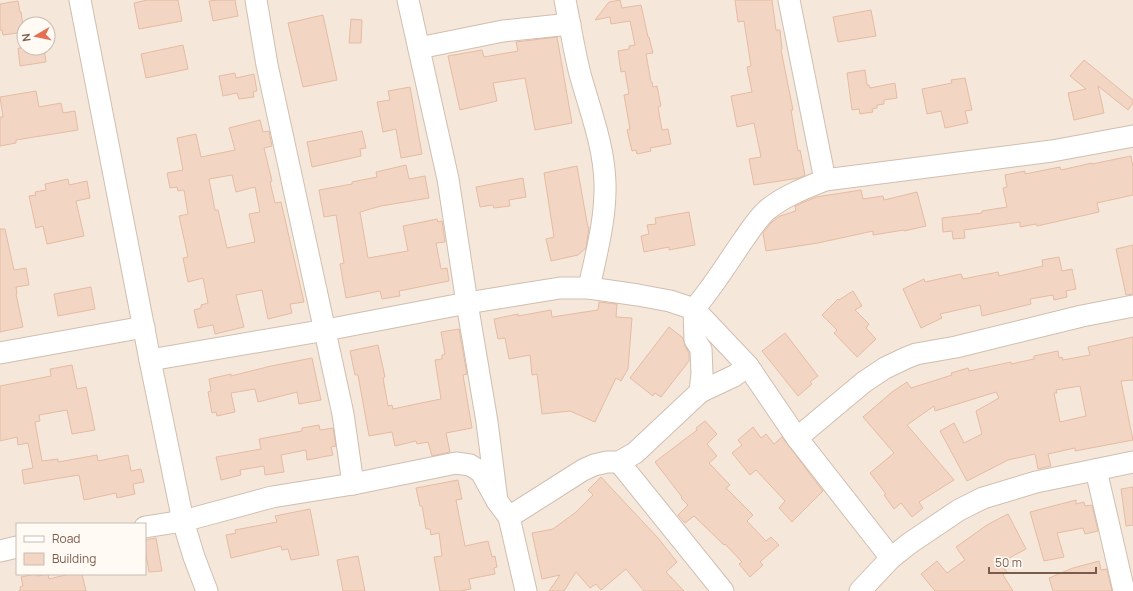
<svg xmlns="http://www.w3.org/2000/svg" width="1133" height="591" font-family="Manrope,sans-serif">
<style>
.residential{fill:#f5e8da;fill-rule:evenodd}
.building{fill:#f3d5c3;stroke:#e6bba3;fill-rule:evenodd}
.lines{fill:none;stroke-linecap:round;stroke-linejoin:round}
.minor-casing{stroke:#d1beb0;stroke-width:23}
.minor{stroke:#fff;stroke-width:21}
</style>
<rect width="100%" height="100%" fill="#fdf6ec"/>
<path class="residential" d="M0,0H1133V591H0ZM24,24H48V48H24ZM17,524H145V574H17Z"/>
<g class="building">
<polygon points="147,0 178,0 182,21 139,29 134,3"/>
<polygon points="217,0 235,0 238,16 213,21 209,1"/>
<polygon points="620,0 622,8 641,5 648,37 649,37 653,53 646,54 651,82 652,82 653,87 657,86 661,106 658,107 662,130 668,129 671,144 650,148 651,151 637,154 636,150 632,151 627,130 630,129 624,95 629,94 625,71 621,72 618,51 629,49 629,46 635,45 630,21 611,24 610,17 595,20 609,2"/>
<polygon points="735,0 772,0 776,30 780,30 782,49 781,50 793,110 791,110 798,151 800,150 805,175 799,178 754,185 749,159 761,157 754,123 737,127 731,96 752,92 747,67 751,66 744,21 738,22"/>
<polygon points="18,1 20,12 21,12 24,32 3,35 2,30 0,30 0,4"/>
<polygon points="871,10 876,36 838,42 833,17"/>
<polygon points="323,15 337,80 303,87 288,23"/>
<polygon points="351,19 362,20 361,43 349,43"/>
<polygon points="557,37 572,123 535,130 525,78 493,83 497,101 460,110 448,56 482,50 484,57 518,51 516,42"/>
<polygon points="183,45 188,69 146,78 141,54"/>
<polygon points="18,48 44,48 46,62 20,66"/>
<polygon points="1084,60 1133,100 1133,103 1128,110 1098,86 1104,113 1074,120 1068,93 1086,89 1070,76"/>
<polygon points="865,70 867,85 869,85 870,88 895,83 897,98 884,100 884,104 877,105 877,108 872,109 873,112 860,114 859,109 852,110 847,73"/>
<polygon points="235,73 236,78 254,74 257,91 253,92 254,97 239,99 237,93 223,96 219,76"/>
<polygon points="965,78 972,110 965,111 968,123 945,128 941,111 927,114 922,89 952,83 951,80"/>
<polygon points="410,87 422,154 401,158 396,129 383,132 377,102 390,100 388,91"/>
<polygon points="36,91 39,107 61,103 63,113 75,111 78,130 16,140 16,143 0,146 0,117 3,117 0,97"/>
<path d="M260,120L263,132L269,131L272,146L264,148L272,181L270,182L275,203L281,202L304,302L290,304L292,313L268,319L262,290L236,295L244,327L215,334L213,325L198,328L194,310L201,308V305L208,303L203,278L188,282L183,258L188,257L179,216L188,214L184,190L178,191L177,187L170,188L167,173L183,170L177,138L196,134L201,157L235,150L229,128ZM232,175L236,192L255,187L260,212L249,214L255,242L227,248L218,210H215L209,179Z"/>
<polygon points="362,131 366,148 360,149 361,156 312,167 307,142"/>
<polygon points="1131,156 1133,167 1133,195 1097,203 1099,212 1037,226 1036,224 1020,227 1020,222 964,230 965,238 953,239 952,231 943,232 942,218 982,213 982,211 1007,207 1003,188 1007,187 1005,175 1025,171 1025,174 1060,167 1061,170 1092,163 1092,164"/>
<polygon points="406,165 409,179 425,176 429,198 381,206 360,212 368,258 408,251 403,226 437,219 438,222 442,221 445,242 436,243 441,269 447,268 449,281 399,291 400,296 382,299 380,291 346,298 340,264 344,263 336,215 324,217 319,190 352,184 352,182 377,177 376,172"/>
<polygon points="577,166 588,228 589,227 586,248 578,255 551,261 546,239 554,237 544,173"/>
<polygon points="523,178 526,197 509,200 510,206 494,208 493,205 480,207 476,187"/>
<polygon points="68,179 69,185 87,181 90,198 76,201 84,236 47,244 43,226 36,228 29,196 36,195 35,192 46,190 45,184"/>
<polygon points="861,190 863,199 883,196 884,200 917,192 926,226 904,231 904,230 873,235 873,231 818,243 766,251 763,233 772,222 780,216 796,211 795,206 816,197"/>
<polygon points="689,212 695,245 669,250 669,247 644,252 641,236 649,234 647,225 656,224 655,218"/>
<polygon points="0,229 5,229 14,270 26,268 29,285 16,287 17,294 16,294 23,327 0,332"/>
<polygon points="1133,245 1133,294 1126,295 1116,249"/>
<polygon points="1059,257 1062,271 1072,269 1076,289 1066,291 1067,297 1054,300 1053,295 1030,299 1031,304 982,316 980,305 940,314 942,318 921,328 903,289 924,279 925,282 961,274 963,279 998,272 999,276 1043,266 1042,260"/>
<polygon points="91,287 95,309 58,316 54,294"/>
<polygon points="853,291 862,306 855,310 869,324 866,328 876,339 857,357 834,333 837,330 822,315 838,299 839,300"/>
<polygon points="599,302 617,304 616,317 632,318 628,369 621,381 616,378 595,422 570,411 542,414 537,374 532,375 530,355 509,359 505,338 498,339 494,319 518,314 518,316 551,310 552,317 598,310"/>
<polygon points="669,327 683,338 685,346 689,353 689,361 661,397 655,393 653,396 630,378"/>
<polygon points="459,329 467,374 463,375 472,428 446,433 450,452 432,456 428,442 417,444 416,441 395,446 392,432 369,436 358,375 355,375 350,351 378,345 385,377 383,378 388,406 392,405 393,409 416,404 441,399 435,360 442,359 442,355 445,354 441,332"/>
<polygon points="785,333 818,376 810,382 812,384 798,396 762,351"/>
<path d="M1133,337V380L1121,381L1133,440L1075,451V448L1048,454L1051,466L1038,469L1035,454L1008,460L967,481L940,431L954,423L964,443L982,434L976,411L999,398L996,392L935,411L934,406L907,425L954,480L919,502L923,508L912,517L901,503L894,509L884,495L886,494L870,473L894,453L863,417L892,392L907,382L911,388L952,375L951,373L968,368L969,371L1011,362V364L1034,359V356L1058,351L1059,358L1062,357L1063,360L1090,355L1088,347ZM1080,386L1086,416L1060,422L1054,393H1057L1056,390Z"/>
<polygon points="312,358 321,400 299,404 297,392 258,402 255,389 231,393 235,412 217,416 216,412 212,413 208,392 211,391 209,379 231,374 231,376 271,366"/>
<polygon points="72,365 77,389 86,387 95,430 72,434 67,410 39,415 40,421 35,422 42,461 58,459 58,462 97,455 98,461 128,455 131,471 141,469 144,482 133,484 135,494 117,498 116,493 84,500 79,475 24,484 22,470 33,468 28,443 18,445 17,437 0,441 0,386 51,376 50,369"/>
<polygon points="705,421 717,434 707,444 717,456 709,463 730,485 726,488 753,515 747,521 766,541 771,537 779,545 760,562 763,565 750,577 739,564 742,562 725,544 724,545 694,516 685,523 678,515 688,505 681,498 682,497 655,462 697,430 696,428"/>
<polygon points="319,425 320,430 333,428 336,446 331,447 333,455 307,460 306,450 281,455 284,472 265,475 264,466 240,470 241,475 221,480 216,457 261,449 259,439 302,431 302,428"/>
<polygon points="753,427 761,438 766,434 774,444 782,437 823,491 792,522 779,508 785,501 756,470 750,475 732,453 742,445 738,440"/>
<polygon points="601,477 658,538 677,562 666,572 684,591 644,591 626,569 601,590 596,584 590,588 576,572 564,591 549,591 560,575 542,579 532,533 553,529 576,512 593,495 588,490"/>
<polygon points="458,480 462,499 456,500 465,546 488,541 492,557 495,556 497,567 494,568 495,574 469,579 471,589 460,591 440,591 434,557 442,556 439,533 431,535 430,529 426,529 422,506 420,506 416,488"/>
<polygon points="1133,487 1133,525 1126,526 1121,489"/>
<polygon points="1076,500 1076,504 1084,502 1085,506 1092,505 1098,531 1085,534 1083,528 1057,533 1064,557 1044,561 1030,512"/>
<polygon points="310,509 319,555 291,560 288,549 282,550 281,546 231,558 226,535 236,533 235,530 277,522 275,516"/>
<polygon points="1008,514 1026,549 1000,563 1007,572 1003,575 1013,591 935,591 921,574 937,561 947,573 965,560 956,547 987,525"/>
<polygon points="156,538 162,571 149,572 145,548 145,540"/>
<polygon points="358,556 365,591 343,591 337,560"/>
<polygon points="1099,561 1101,570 1107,569 1112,591 1053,591 1049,578 1073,568"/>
<polygon points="36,574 37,576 48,574 49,579 69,574 82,574 86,591 20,591 20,587 23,586 21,577"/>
</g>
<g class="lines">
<g class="minor-casing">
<g id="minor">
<polyline points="80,0 150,360 183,521 194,557 207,591"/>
<polyline points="256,0 267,65 343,414 353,484"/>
<polyline points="408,0 448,179 467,303 487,422 497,501"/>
<path d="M565,0C570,25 574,50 580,74C590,110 604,146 605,183C606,219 596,254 589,288"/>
<polyline points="789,0 825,180"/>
<polyline points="419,48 503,31 570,24"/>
<polyline points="0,353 144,327"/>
<polyline points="150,360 326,330 467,303 560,288 589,288 638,295 670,301 694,309 748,366 797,438 891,558"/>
<path d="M700,392L702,374L701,349L695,340L694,309C713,287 728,262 744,239C751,229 758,218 767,210C784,196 805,188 825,180L1052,151L1133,136"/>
<polyline points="797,438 864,382 885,368 906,358 916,354 956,347 1082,316 1133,306"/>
<polyline points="619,462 723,591"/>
<polyline points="1096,470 1124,591"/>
<polyline points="509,517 583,470 594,465 607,462 619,462 635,453 700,392 734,376 748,366"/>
<polyline points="145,527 183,521 272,497 353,484 456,463 470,465 481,472 497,501 509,517 526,591"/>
<polyline points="0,551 17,547"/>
<polyline points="860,591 891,558 910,543 959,510 983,498 1036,482 1133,462"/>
</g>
</g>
<use href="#minor" class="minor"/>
</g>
<rect x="16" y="523" width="130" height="52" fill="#fffaf3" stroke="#cabbb1"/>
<rect x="24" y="536" width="20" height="6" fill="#ffffff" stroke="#cabbb1"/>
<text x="52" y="543" font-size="12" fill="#7a5c4d">Road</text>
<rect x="24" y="553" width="20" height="12" fill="#f3d5c3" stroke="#cabbb1"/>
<text x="52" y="563" font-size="12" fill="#7a5c4d">Building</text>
<g transform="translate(36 36) rotate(261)"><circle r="19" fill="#fffaf3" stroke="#cabbb1"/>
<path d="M0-3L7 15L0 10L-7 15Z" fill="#e76f51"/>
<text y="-6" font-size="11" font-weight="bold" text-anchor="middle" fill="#7a5c4d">N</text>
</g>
<path d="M989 567v6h107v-6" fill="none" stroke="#7a5c4d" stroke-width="2"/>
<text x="995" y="567" font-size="12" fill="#7a5c4d" stroke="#fffaf3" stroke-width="3" paint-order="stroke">50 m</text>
</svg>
